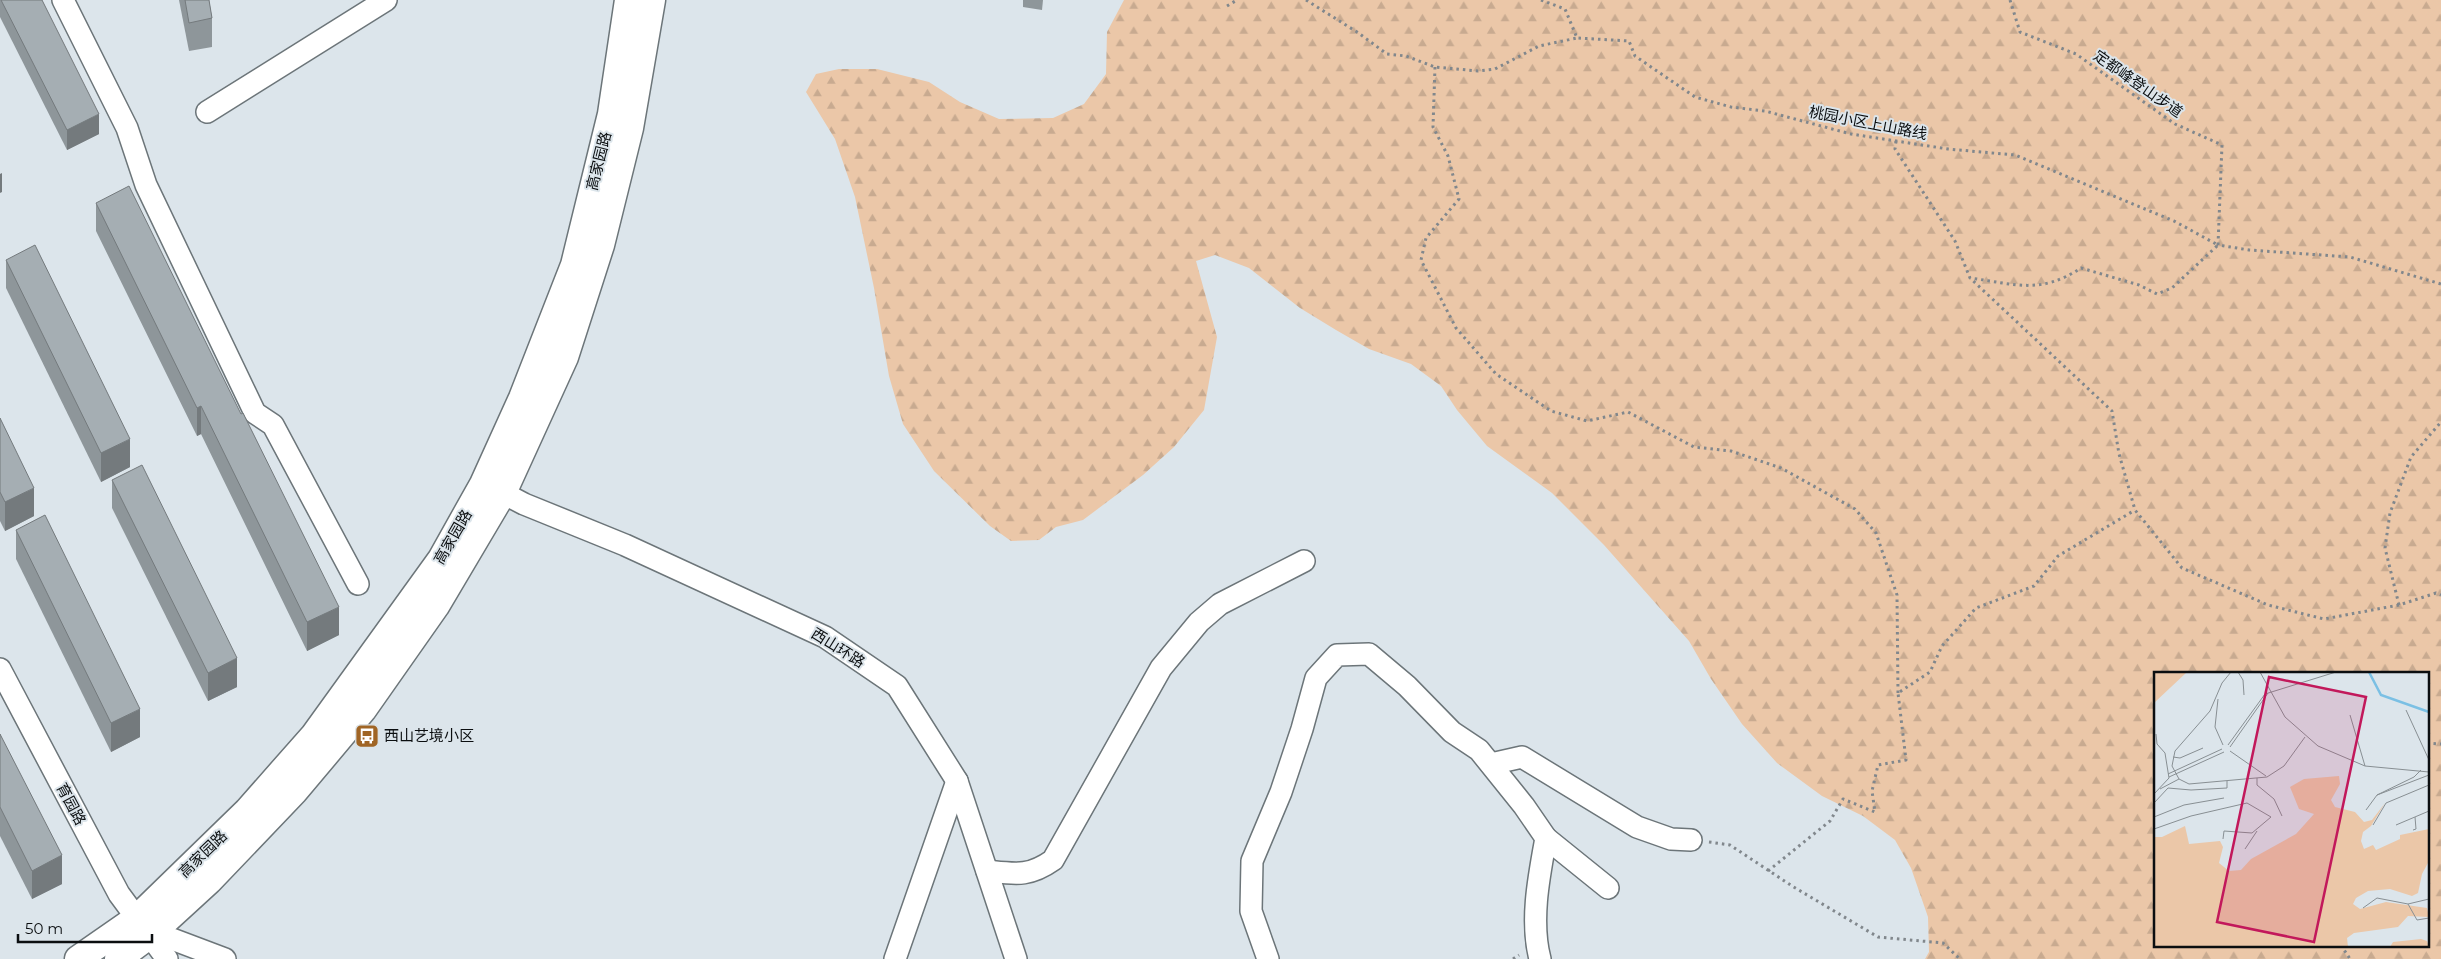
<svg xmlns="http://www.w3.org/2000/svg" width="2441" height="959" font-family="Montserrat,'Noto Sans SC',sans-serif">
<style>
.forest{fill:url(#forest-firs);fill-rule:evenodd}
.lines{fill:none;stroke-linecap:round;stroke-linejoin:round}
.minor-casing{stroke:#6c7579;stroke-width:24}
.major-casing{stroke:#6c7579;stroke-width:29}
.path{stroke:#81878c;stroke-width:3;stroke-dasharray:2.5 4;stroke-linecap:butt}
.minor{stroke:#fff;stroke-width:21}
.major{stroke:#fff;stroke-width:26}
.wall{fill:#8e969a}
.shaded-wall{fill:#747a7d}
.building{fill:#a5aeb3;stroke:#747a7d}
.labels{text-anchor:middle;stroke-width:4;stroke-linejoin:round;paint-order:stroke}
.street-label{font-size:15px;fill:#0b0e10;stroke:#dce5eb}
.poi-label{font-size:15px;fill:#0b0e10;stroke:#dce5eb;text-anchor:start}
.inset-river{fill:none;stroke:#7bc0e4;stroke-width:2.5}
.inset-road{fill:none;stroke:#888f93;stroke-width:1}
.view{fill:#c2185b;fill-opacity:0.15;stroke:#c2185b;stroke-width:2.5}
.inset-edge{fill:none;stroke:#0b0e10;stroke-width:2.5}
</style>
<defs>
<pattern id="forest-firs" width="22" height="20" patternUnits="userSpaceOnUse" patternTransform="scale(1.25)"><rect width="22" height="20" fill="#ebc7a8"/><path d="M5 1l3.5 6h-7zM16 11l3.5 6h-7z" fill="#c8aa90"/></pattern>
</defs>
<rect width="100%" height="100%" fill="#dce5eb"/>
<path class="forest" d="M1124,0H2441V959H1925L1929,952L1928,917L1911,868L1895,840L1863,816L1822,796L1777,763L1742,724L1711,679L1689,641L1604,545L1552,493L1487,446L1457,410L1441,386L1411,364L1369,349L1336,330L1300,308L1249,268L1215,255L1196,261L1217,337L1204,410L1174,447L1143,475L1083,520L1056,527L1039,540L1011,541L990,526L934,471L903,424L889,376L874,288L855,197L835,139L806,92L816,74L839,69H877L929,82L960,102L999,119L1053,118L1084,104L1106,74L1107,32ZM2155,673H2427V945H2155Z"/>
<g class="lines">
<g class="minor-casing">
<g id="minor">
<polyline points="63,0 127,128 146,185 255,413 273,425 358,584"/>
<polyline points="207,112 386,0"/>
<polyline points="503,493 524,504 625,545 825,637 897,686 957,781 1016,959"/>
<polyline points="0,669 119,894 167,959"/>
<polyline points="1491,764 1522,757 1637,827 1671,839 1691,840"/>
<polyline points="1546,838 1608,888"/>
<path d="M987,871C1016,874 1029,877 1053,860L1161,668L1199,622L1220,604L1304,561"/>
<polyline points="150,935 172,939 225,959"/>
<polyline points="895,959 957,781"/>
<path d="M1268,959L1251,911L1252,861L1281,792L1302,729L1316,678L1337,655L1369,654L1407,686L1452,732L1479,750L1524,806L1546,838C1539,876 1530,921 1540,959"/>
</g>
</g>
<g class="major-casing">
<g id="major">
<polyline points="78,959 137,918 247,811 314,735 441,559 483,484 522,398 574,265 611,114 628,0"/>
<polyline points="118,959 150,935 209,881 295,791 363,710 436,606 503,493 565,357 601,245 630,128 652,0"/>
</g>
</g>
<g class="path">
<polyline points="1306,0 1357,32 1387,54 1406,56 1435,67 1478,71 1495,69 1539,46 1577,38"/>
<path d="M1541,0L1565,9L1577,38L1629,41L1635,56L1695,97L1731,107L1765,111L1851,134L1948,149L2015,155L2174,221L2218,245L2172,288L2157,294L2139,285L2081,268C2040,295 2015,284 1970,278"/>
<polyline points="2010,0 2020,32 2076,54 2175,124 2222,145 2218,245 2249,250 2350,257 2441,284"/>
<polyline points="1227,6 1237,0"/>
<polyline points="1435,67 1433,127 1448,156 1459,199 1426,238 1421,260 1456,328 1496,374 1551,411 1587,421 1628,412 1694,447 1731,451 1781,468 1855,509 1876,533 1897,595 1898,693"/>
<polyline points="1896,141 1895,149 1955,241 1970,278 2112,411 2119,454 2135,510 2182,568 2268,605 2324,619 2399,605 2436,593 2441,595"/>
<polyline points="2399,605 2385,548 2390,513 2411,457 2441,422"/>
<polyline points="2427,743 2441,744"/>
<polyline points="1709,842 1730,845 1792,886 1878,937 1943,943 1960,959"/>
<polyline points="1768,871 1830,821 1843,799 1875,812 1872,791 1878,765 1906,760 1898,693 1930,672 1942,646 1976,608 2034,586 2058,556 2135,510"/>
<polyline points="2341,945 2350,959"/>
<polyline points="1513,959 1519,955"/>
</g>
<use href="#minor" class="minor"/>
<use href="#major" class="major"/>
</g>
<g class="wall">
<polygon points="0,0 42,0 99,134 67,150 0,17"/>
<polygon points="179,0 209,0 212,18 212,47 189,51"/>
<polygon points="1023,0 1043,0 1042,10 1023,7"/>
<polygon points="96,203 339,635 307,651 201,434 197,436 96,231"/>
<polygon points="6,260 130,467 101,482 6,288"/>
<polygon points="0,418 34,516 5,531 0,521"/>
<polygon points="112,480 237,687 208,701 112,508"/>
<polygon points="16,530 140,737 111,752 16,559"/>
<polygon points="0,734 62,884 32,899 0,836"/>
</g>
<g class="shaded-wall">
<polygon points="99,114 99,134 67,150 67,130"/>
<polygon points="2,173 2,192 0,193 0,174"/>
<polygon points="201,406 201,434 197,436 197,408"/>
<polygon points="130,439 130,467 101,482 101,453"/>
<polygon points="34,488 34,516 5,531 5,502"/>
<polygon points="339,607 339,635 307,651 307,622"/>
<polygon points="237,658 237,687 208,701 208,673"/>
<polygon points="140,709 140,737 111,752 111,723"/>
<polygon points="62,855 62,884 32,899 32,871"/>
</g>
<g class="building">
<polygon points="1,0 42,0 99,114 67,130"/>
<polygon points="185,0 209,0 212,18 189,23"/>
<polygon points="129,186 241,414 243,413 339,607 307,622 201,406 197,408 96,203"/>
<polygon points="35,245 130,439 101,453 6,260"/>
<polygon points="0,418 34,488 5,502 0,492"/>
<polygon points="142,465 237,658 208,673 112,480"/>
<polygon points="45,515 140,709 111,723 16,530"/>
<polygon points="0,734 62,855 32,871 0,807"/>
</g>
<defs>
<g id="bus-square" transform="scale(1.25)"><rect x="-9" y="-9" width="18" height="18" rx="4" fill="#a06525" stroke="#dce5eb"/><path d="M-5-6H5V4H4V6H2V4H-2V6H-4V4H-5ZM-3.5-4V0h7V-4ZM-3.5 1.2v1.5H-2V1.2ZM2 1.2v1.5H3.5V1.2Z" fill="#fff"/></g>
</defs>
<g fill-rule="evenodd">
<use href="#bus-square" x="367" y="736"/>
</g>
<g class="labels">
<g class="street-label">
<text transform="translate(2138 84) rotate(35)" y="5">定都峰登山步道</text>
<text transform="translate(1868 123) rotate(11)" y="5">桃园小区上山路线</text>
<text transform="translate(599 161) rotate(-76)" y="5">高家园路</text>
<text transform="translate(453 537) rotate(-60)" y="5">高家园路</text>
<text transform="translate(838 648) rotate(32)" y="5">西山环路</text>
<text transform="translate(71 804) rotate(62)" y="5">育园路</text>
<text transform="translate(203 854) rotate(-44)" y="5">高家园路</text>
</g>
<g class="poi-label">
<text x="384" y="741">西山艺境小区</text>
</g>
</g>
<g transform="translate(2154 672)">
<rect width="275" height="275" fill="#dce5eb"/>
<path d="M0,0H33L0,31ZM185,104L186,112L177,128L181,135L201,140L210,150L218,148L231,131L217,154L209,160L207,169L210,177L219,173L222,178L246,167V163L275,157V189L268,202L264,221L258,224L236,217L214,219L202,226L199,232L206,237L232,230L273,236L275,245L254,244L244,255L200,261L193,266L194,275H0V165H8L31,154L35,172L66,169L69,175L65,191L75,199L87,198L97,187L142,162L160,142L145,137L136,115L150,107ZM267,267L273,269L275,275H236L239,270Z" fill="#ebc7a8"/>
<path class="inset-river" d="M215,0L227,23L275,40"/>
<path class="inset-road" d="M77,0L68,11L56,39L21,79L18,94L25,107L35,112L113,105L130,94L151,65M84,0L89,8L90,23M106,0L131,45L164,74L211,94L275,100M64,27L61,55L69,73M252,38L275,88M196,43L211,94M74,73L111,22L182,0M76,75L114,21M76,79L112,104M19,85L26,86L49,76M267,98L260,105L223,123L275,103M14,102L68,77M15,105L70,80M103,106V113L120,127L128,144M6,117L25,107M0,122L15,106L11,81L3,72L2,62M0,131L14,116L37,118L73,116V109M212,138L223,123M0,145L30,133L70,126M219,153L232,131L275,113M242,153L275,139M0,157L37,144L93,131L117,145L98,161L70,159L69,167M259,158L262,157L261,145M91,177L103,159M254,232L263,248L275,246M209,236L223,226L254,232L275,227"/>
<path class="view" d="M115,5L212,25L160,270L63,250Z"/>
<rect width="275" height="275" class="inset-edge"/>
</g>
<path d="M18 934v8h134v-8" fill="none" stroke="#0b0e10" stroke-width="2.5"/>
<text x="25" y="934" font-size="15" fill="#0b0e10" stroke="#dce5eb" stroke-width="4" paint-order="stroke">50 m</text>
</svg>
